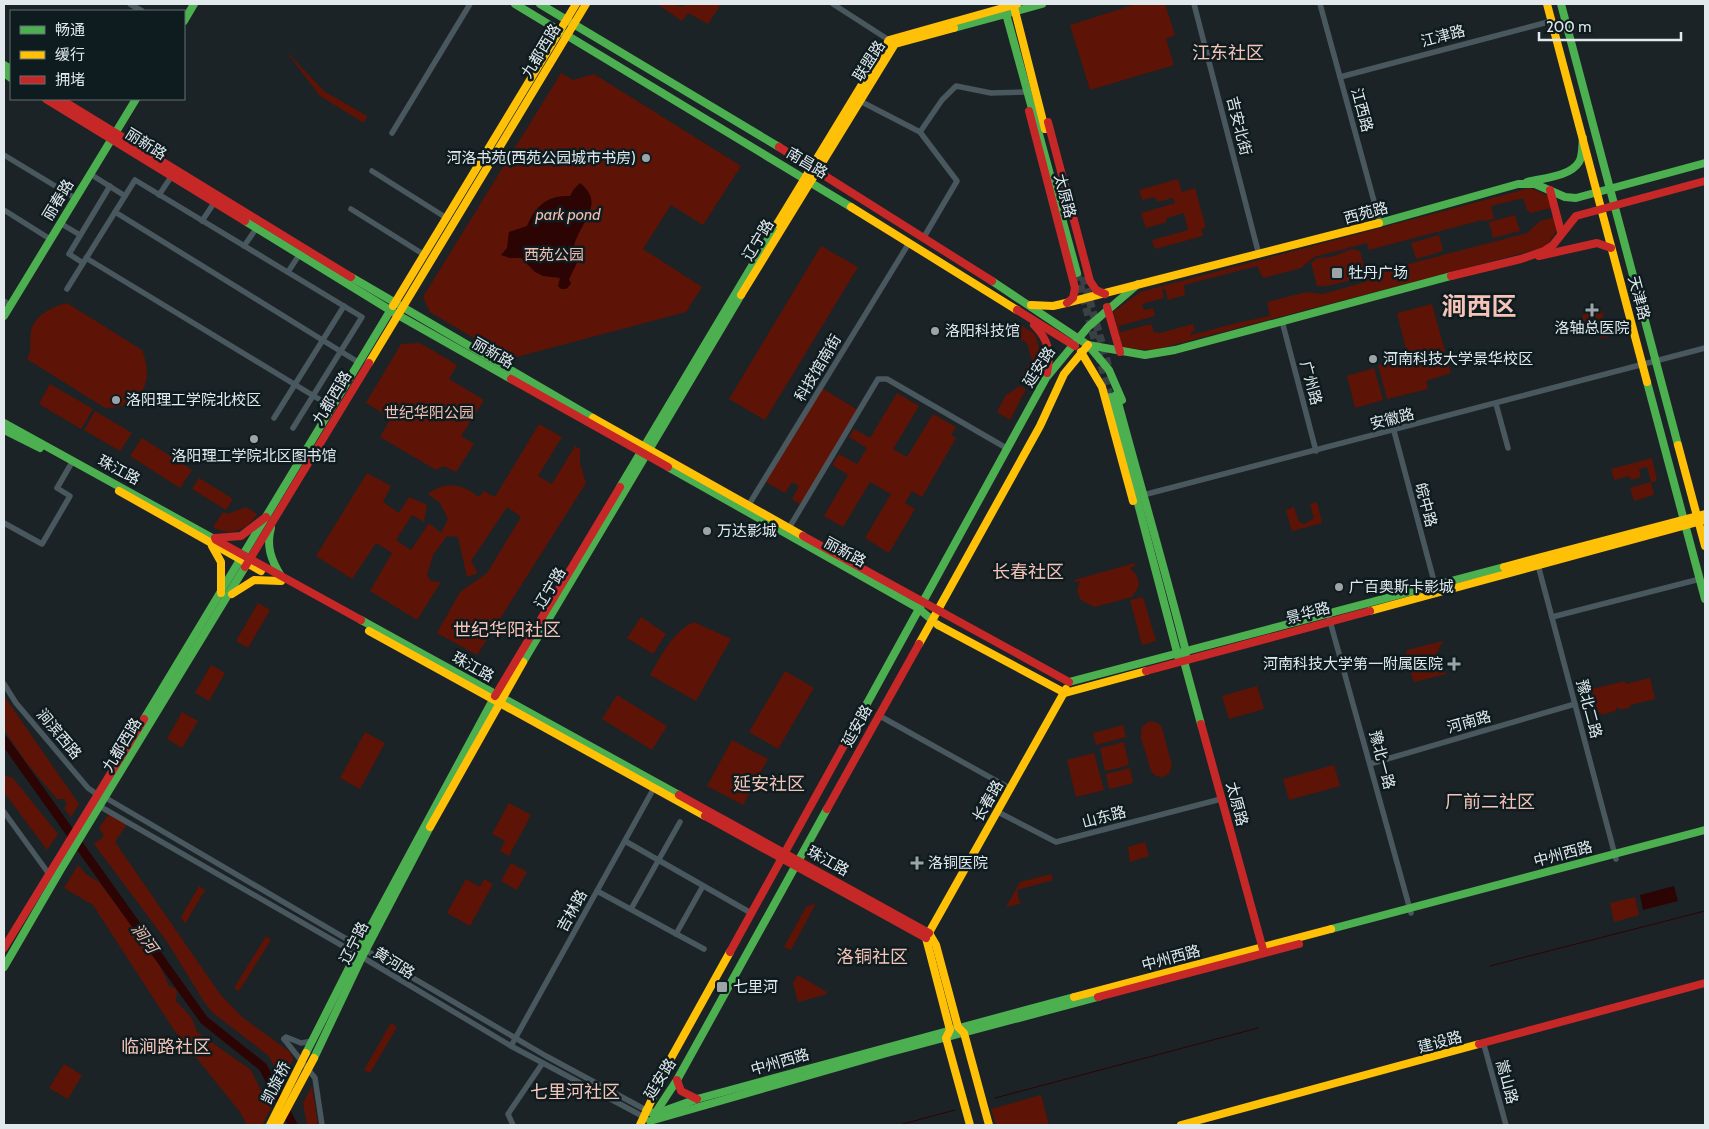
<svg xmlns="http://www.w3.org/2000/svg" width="1709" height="1129" font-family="Cabin,'Noto Sans SC',sans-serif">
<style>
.green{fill:#5d1305;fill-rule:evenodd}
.water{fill:#2c0403}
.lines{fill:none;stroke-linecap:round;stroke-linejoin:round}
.stream{stroke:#2c0403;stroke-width:1}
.river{stroke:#2c0403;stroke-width:9}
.secondary-tunnel{stroke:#3a4144;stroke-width:8;stroke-dasharray:8 4;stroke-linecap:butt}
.street{stroke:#49585e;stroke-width:5.5}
.fast{stroke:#4caf50;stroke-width:8}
.slow{stroke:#ffc107;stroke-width:8}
.jam{stroke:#c62828;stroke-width:8}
.slow-bridge{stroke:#ffc107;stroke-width:8}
.poi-dot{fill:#9ca4a7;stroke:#0e1c20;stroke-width:2}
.labels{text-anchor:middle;stroke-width:5;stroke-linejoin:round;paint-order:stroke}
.street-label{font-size:15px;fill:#e1e9ed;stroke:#0e1c20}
.poi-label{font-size:15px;fill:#e1e9ed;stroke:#0e1c20;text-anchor:start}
.park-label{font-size:15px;fill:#f4bfb2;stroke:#0e1c20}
.water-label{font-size:16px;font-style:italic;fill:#f1bcaf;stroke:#0e1c20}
.quarter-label{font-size:18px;fill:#f5c3b7;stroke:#0e1c20}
.town-label{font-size:25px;font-weight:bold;fill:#f5c3b7;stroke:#0e1c20}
</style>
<rect width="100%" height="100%" fill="#1c2326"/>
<g class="green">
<polygon points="657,4 674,4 682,7 689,4 721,4 708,24 688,13 682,21"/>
<polygon points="1136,4 1165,4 1175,35 1166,39 1174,65 1090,90 1070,25"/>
<polygon points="285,50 324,91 367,116 364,123 320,96"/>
<polygon points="561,73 573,80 594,74 741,166 703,225 671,205 643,249 702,287 686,312 509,359 430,312 423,297"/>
<polygon points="1178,179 1182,192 1195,188 1206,228 1201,229 1203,236 1155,249 1152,240 1188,230 1184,213 1166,218 1167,222 1146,228 1141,213 1175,203 1173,198 1157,202 1155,197 1142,200 1139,190"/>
<path d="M1530,188L1549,196L1559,227L1546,247L1154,350L1123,348L1113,312L1140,292ZM1523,198L1527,210L1531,213L1552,208L1555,217L1540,221L1527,233L1378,272L1365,282L1323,294L1307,292L1267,302L1270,316L1241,322L1191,335V332L1195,331L1193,324L1160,333L1154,332L1151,324L1120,332L1119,326L1155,316L1153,308L1144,310L1142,304L1164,298L1162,289H1165L1168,300L1185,295L1184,285L1257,266L1263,278L1301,268L1314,257L1367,243L1369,250L1482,220L1485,221L1494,219L1491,206Z"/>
<polygon points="1515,215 1520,231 1493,238 1489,222"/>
<polygon points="1439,235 1443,251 1416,259 1411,243"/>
<polygon points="821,246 858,267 765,420 729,399"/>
<path d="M1352,249L1360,251L1366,274C1358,279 1326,288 1317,286L1311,263L1317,258L1331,257Z"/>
<path d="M67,303L142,350C155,382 142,408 105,408L27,359C33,349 29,343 31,332C33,316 53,306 67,303Z"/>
<polygon points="1432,304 1451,373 1426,381 1428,389 1387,399 1378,365 1408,357 1397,313"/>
<polygon points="1601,309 1609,337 1601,338 1598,328 1590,326 1588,322 1584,323 1582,315"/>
<polygon points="1017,323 1035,334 1043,362 1031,384 1022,375 1032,361 1027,343 1012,334"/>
<polygon points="420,343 457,365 449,379 484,400 461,436 474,444 456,472 443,466 436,470 380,437 391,418 366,403 401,344"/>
<polygon points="1374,368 1383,400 1355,408 1347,376"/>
<polygon points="50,384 93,409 81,429 39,404"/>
<polygon points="1020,386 1026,389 1010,420 997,412 1006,395"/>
<polygon points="820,387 858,410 801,505 792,499 799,486 792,482 785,493 764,481"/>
<polygon points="897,393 919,406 893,449 907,457 933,414 956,427 951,435 956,438 922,497 912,491 905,503 915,509 889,553 865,538 891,494 870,482 843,527 824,516 848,475 832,465 839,454 857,464 867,448 849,437 854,429 870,438"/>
<polygon points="95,411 132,433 120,451 84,430"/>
<path d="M539,424L562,437L538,476L552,484L575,446L580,449V463L586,483L477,655L437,633L460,592L487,573L521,517L507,507L471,561L478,573L467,577L458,537L447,536L433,555L427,575L431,581L441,582L417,620L370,591L392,553L376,543L352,579L316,556L367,473L391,486L383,502L399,513L409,497L427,505L424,522L412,515L396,540L411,550L429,523L441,533L448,519L440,503L428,494C446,480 462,484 479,497L484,491L495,497Z"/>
<polygon points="142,438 192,470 180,488 130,456"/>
<polygon points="1652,458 1657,480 1651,483 1654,495 1634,501 1630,488 1651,482 1647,467 1639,469 1641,477 1631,480 1629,476 1614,480 1611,469"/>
<polygon points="199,478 233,499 226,510 192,489"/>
<polygon points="1317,502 1322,523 1292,531 1286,510 1294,507 1299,522 1305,524 1314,518 1310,504"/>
<path d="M246,507L257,514C248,530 230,537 213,527L223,512L227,514Z"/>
<polygon points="1135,563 1135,566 1130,568 1137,576 1139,586 1132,597 1094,607 1081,600 1077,591 1080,581 1075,582 1074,580"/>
<polygon points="1143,597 1156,641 1142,645 1130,600"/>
<polygon points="258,603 270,610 248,648 236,641"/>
<polygon points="641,617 666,634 653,654 627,638"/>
<path d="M694,622L731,639L696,701L650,675C661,656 673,631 694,622Z"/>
<polygon points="1443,641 1434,658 1439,670 1447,674 1414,682 1405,655 1407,650"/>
<polygon points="211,665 225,673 209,701 195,693"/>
<polygon points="785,671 814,688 778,749 749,732"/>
<polygon points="1650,678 1655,699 1630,705 1631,707 1620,710 1619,708 1616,708 1616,711 1601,715 1600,712 1598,713 1592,689 1625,681 1626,684"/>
<polygon points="1257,686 1264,709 1229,719 1222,696"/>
<polygon points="617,695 667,726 652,750 602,719"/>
<polygon points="4,696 79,804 71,817 64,808 67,804 64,799 57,799 26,762 5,731"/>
<polygon points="182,712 198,721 182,748 167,739"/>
<path d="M1150,721L1158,723L1162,728L1172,765L1169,774C1152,784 1149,766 1146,753C1144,747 1140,739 1141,733C1141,727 1145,724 1150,721Z"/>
<polygon points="1123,725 1126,737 1096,745 1093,733"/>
<polygon points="365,732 385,743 360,789 340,778"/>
<polygon points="732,740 768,759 743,805 707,786"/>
<polygon points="1124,742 1129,765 1105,771 1100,748"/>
<polygon points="1094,753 1104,790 1076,797 1067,760"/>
<polygon points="1334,765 1340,786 1289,800 1283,779"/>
<polygon points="1130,768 1133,783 1109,789 1106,774"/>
<polygon points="4,775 13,778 58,834 47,850 4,792"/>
<polygon points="509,803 531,815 509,856 500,851 505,841 492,834"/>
<polygon points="109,814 127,824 115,842 220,994 242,1017 290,1052 293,1059 282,1082 269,1056 213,1013 204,1002 168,943 94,844 104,836 99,828"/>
<polygon points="1145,842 1149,856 1130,862 1128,847"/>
<polygon points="511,863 527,872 517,890 501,881"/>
<polygon points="78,865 87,875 99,882 155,955 169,986 177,990 176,1001 192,1018 197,1032 251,1070 263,1095 274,1102 262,1125 247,1125 240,1112 174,1030 93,905 64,888"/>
<polygon points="1051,874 1053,880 1017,890 1020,904 1006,907 1020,882"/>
<polygon points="466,879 480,887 484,879 493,884 470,926 447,913"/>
<polygon points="199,886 205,890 185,924 181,917"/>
<polygon points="1635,897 1639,915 1614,922 1610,903"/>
<polygon points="816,903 791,950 784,947 806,907"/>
<polygon points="266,936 271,940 239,991 234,988"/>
<polygon points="798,975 827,992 827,994 798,1002 793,983"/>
<polygon points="391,1023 397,1027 370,1073 364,1070"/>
<polygon points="64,1064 82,1075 68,1099 49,1088"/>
<polygon points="312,1086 318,1125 307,1125 303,1103"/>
<polygon points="1041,1095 1049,1125 996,1125 991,1109"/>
</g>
<g class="water">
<path d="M580,183C609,206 574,226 573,253C573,257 577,259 577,263L569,279L571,284L566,289H561L558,286L560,278L543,276L535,272L521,258H510L501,255L507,248L509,232L527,226C536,205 548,195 570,196L574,189Z"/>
<polygon points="1674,886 1678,901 1643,910 1640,895"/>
</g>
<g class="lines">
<g class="stream">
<polyline points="1490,966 1705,911"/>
<polyline points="995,1098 1258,1028"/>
<polyline points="899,1125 955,1110"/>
</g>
<polyline class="river" points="4,740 204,1020 263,1067 293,1125"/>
<g class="secondary-tunnel">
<polyline points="1077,273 1110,397"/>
<polyline points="1083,277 1109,369"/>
</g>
<g class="street">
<polyline points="130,4 142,11"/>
<polyline points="833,4 892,42"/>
<polyline points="1194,4 1259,255"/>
<polyline points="1320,4 1380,223"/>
<polyline points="1340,77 1552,21"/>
<polyline points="860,101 920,132 957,181 924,237"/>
<polyline points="920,132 942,100 956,86 991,93 1026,92"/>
<polyline points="392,133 470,4"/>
<polyline points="4,155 75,198"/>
<polyline points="372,171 445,217"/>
<polyline points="95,177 125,196"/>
<polyline points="159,195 173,174"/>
<polyline points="351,209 423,254"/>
<polyline points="4,210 50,239"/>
<polyline points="115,212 358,362"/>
<polyline points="202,221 216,200"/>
<polyline points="60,223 80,235"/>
<polyline points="244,246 258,226"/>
<polyline points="86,258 332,407"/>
<polyline points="83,263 69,254 110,186"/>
<polyline points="288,272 301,252"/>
<polyline points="67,289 135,180 362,317 293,428"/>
<polyline points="4,301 10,305"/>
<polyline points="1282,321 1316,451"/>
<polyline points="1496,404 1508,448"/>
<polyline points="274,418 344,306"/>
<polyline points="1394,431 1435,585"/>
<polyline points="1147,494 1705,348"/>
<polyline points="748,506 909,243"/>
<polyline points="4,523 42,544 70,496 57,488 71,464"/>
<polyline points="789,528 878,379 887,379 1008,449"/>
<polyline points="1538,565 1616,859"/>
<polyline points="1328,614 1411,913"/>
<polyline points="1552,617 1700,579"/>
<polyline points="4,684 16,703 88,788 98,795"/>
<polyline points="878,715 1011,789"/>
<polyline points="1370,764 1575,704"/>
<polyline points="106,798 546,1056 646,1110"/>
<polyline points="101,807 362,957 511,1046 646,1118"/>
<polyline points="4,812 49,874"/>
<polyline points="998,812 1056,842 1221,799"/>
<polyline points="625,841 751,913"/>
<polyline points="597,891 704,949"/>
<polyline points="631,909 680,822"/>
<polyline points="676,934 703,886"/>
<polyline points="284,1039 315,1078 322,1125"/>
<polyline points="284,1039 286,1037 301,1043 313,1041"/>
<polyline points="1484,1045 1506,1125"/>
<polyline points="511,1046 654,788"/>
<polyline points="513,1125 508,1114 542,1064"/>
</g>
<g class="fast">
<polyline points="515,4 851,207"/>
<polyline points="540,4 779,147"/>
<polyline points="1561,4 1678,445"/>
<polyline points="1005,10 1077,273"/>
<polyline points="184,21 194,4"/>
<polyline points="954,28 1042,4"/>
<polyline points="4,65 11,69"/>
<polyline points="4,73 11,78"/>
<path d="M1527,182C1542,178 1570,177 1579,162C1583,156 1582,145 1583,138"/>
<polyline points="245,221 398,315 511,379"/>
<polyline points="1379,223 1518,184 1535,184 1565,197 1576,198 1705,163"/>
<polyline points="351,277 593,418"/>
<polyline points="992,281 1088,345 1145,355 1175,350 1451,276"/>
<polyline points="4,316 136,99"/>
<polyline points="1088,345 1109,370 1122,400"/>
<polyline points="1647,382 1705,599"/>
<path d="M1116,395C1139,481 1164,566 1186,652L1185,665L1201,724"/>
<polyline points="1110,397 1178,656"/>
<polyline points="4,423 216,540"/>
<polyline points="4,430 40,448"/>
<polyline points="668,467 918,608 938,625"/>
<polyline points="620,487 777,224"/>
<path d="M271,528C266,546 271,560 281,576"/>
<polyline points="361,620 679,795"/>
<polyline points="523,662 741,295"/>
<polyline points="1069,682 1504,567"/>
<polyline points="144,719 393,306"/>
<polyline points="848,738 1046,378 1088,327 1138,284"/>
<polyline points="1331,929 1705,830"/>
<polyline points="4,967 61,869 245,567"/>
<polyline points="306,1053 356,954 495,696"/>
<polyline points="314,1058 360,961 430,827"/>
<polyline points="646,1110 655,1114 697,1099 1074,997"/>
<polyline points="654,1115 677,1080 827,809"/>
<polyline points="650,1121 887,1053 1098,997"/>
</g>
<g class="slow">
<polyline points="1547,4 1647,382"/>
<polyline points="1014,7 1045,129"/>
<polyline points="851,207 1017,310"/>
<polyline points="777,224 889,40 1017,4"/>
<polyline points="741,295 895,44 954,28"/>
<polyline points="1031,305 1053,306 1066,303 1379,223"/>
<polyline points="393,306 576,4"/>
<polyline points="1081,352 1102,387 1133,501"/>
<polyline points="369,363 586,4"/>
<polyline points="593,418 803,536"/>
<polyline points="1678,445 1705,546"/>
<polyline points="119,491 261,571"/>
<polyline points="212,546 221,562 221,593"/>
<polyline points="1504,567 1705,514"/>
<polyline points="232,594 254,580 281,581"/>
<polyline points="1370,611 1705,520"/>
<polyline points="938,625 1065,693 1146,671"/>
<polyline points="369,631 705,816"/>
<polyline points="919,644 1040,426 1064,374 1088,345"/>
<polyline points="430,827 523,662"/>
<polyline points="929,933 936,945 958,1027 964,1033 989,1125"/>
<polyline points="1074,997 1331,929"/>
<polyline points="640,1125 670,1060 730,952"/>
<polyline points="970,1125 946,1038 950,1030 926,938 1066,689"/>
<polyline points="1181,1125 1479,1044"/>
</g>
<g class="jam">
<polyline points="46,99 245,221"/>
<polyline points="60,99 351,277"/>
<polyline points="1029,111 1075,288 1073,298 1067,303"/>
<polyline points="1048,122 1090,281 1096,290 1105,294"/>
<polyline points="779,147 992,281"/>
<polyline points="1550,190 1561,232"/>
<polyline points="1539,256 1597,243 1611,248"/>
<polyline points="1451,276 1521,259 1544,251 1553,245 1576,216 1705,181"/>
<polyline points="1107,307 1120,352"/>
<polyline points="1017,310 1075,346"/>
<path d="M1034,325C1049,340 1051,353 1047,373"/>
<polyline points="511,379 668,467"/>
<polyline points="803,536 1069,682"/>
<polyline points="215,538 241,536 266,517"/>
<polyline points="216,540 361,620"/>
<polyline points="245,567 369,363"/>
<polyline points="1146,671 1370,611"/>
<polyline points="495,696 620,487"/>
<polyline points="1201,724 1264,953"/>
<polyline points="679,795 929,933"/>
<polyline points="827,809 919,644"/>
<polyline points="705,816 926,938"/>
<polyline points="4,948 144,719"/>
<polyline points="730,952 848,738"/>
<polyline points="1098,997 1299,944"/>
<polyline points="1479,1044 1705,983"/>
<polyline points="677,1080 681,1091 697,1099"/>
</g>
<g class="slow-bridge">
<polyline points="270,1125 306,1053"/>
<polyline points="278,1125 314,1058"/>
</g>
</g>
<g class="poi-dot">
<circle cx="646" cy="158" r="5"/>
<rect x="1331" y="267" width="12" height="12" rx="2.5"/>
<path d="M1589.5 302.5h5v5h5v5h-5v5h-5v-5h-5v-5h5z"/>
<circle cx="935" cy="331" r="5"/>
<circle cx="1373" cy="359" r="5"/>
<circle cx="116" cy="400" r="5"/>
<circle cx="254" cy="439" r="5"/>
<circle cx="707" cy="531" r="5"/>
<circle cx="1339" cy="587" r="5"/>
<path d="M1451.5 656.5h5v5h5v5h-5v5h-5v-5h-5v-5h5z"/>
<path d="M914.5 855.5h5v5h5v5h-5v5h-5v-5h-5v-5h5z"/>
<rect x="716" y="981" width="12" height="12" rx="2.5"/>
</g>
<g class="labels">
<g class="street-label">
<text transform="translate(1443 36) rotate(-15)" y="5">江津路</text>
<text transform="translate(541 51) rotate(-59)" y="5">九都西路</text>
<text transform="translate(869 61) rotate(-57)" y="5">联盟路</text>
<text transform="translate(1362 110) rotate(75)" y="5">江西路</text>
<text transform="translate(1239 126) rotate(76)" y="5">吉安北街</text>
<text transform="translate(146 144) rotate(32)" y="5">丽新路</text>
<text transform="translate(807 163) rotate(31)" y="5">南昌路</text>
<text transform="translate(1065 196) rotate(75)" y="5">太原路</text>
<text transform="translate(58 200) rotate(-59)" y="5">丽春路</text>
<text transform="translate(1366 213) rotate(-15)" y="5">西苑路</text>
<text transform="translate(758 240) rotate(-59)" y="5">辽宁路</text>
<text transform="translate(1639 298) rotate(75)" y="5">天津路</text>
<text transform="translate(493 353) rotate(30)" y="5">丽新路</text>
<text transform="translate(1039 367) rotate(-57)" y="5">延安路</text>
<text transform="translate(818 368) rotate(-59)" y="5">科技馆南街</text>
<text transform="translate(1311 383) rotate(75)" y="5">广州路</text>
<text transform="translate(332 398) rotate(-59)" y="5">九都西路</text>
<text transform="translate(1392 419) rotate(-14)" y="5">安徽路</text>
<text transform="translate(119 470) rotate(28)" y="5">珠江路</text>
<text transform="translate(1426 505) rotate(75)" y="5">皖中路</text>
<text transform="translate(845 552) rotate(29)" y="5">丽新路</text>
<text transform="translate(550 588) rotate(-59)" y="5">辽宁路</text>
<text transform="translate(1308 613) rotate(-15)" y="5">景华路</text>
<text transform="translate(473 667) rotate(29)" y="5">珠江路</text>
<text transform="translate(1589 709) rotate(75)" y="5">豫北二路</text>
<text transform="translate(1469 722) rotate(-16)" y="5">河南路</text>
<text transform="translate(857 726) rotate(-61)" y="5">延安路</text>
<text transform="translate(59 734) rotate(50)" y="5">涧滨西路</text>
<text transform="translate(122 745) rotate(-59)" y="5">九都西路</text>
<text transform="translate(1382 760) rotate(75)" y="5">豫北一路</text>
<text transform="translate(988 801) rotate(-60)" y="5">长春路</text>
<text transform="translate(1237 804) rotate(75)" y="5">太原路</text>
<text transform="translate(1104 817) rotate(-15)" y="5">山东路</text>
<text transform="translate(1563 854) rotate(-15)" y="5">中州西路</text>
<text transform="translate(828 861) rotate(29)" y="5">珠江路</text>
<text transform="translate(572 911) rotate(-61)" y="5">吉林路</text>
<text transform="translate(354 943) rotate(-63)" y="5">辽宁路</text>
<text transform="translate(1171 958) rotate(-15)" y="5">中州西路</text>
<text transform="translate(394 963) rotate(32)" y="5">黄河路</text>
<text transform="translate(1440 1042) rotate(-15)" y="5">建设路</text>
<text transform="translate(780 1062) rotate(-16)" y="5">中州西路</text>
<text transform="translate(660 1079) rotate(-58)" y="5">延安路</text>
<text transform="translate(1507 1082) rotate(75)" y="5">嵩山路</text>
<text transform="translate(276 1083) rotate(-63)" y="5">凯旋桥</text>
</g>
<g class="poi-label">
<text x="636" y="163" text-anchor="end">河洛书苑(西苑公园城市书房)</text>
<text x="1348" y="278">牡丹广场</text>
<text x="1592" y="333" text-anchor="middle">洛轴总医院</text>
<text x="945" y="336">洛阳科技馆</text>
<text x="1383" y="364">河南科技大学景华校区</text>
<text x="126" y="405">洛阳理工学院北校区</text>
<text x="254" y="461" text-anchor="middle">洛阳理工学院北区图书馆</text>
<text x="717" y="536">万达影城</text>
<text x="1349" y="592">广百奥斯卡影城</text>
<text x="1443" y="669" text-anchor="end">河南科技大学第一附属医院</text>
<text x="928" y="868">洛铜医院</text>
<text x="733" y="992">七里河</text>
</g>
<g class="park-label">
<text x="554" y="260">西苑公园</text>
<text x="429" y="418">世纪华阳公园</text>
</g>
<g class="water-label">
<text x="568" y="220">park pond</text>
<text transform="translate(145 938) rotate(54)" y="6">涧河</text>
</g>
<g class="quarter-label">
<text x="1228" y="59">江东社区</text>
<text x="1028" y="578">长春社区</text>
<text x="507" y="636">世纪华阳社区</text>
<text x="769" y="790">延安社区</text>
<text x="1490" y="808">厂前二社区</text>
<text x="872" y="963">洛铜社区</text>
<text x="166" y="1053">临涧路社区</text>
<text x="575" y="1098">七里河社区</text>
</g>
<g class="town-label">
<text x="1479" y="315">涧西区</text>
</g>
</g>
<rect width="1709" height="1129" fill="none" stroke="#e1e9ed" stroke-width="10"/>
<rect x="10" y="10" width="175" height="90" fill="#0e1c20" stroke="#626e72"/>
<rect x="20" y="26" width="25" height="8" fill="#4caf50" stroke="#626e72"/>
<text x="55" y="35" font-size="15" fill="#e1e9ed">畅通</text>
<rect x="20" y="51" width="25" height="8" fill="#ffc107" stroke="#626e72"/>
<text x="55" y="60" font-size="15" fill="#e1e9ed">缓行</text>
<rect x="20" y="76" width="25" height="8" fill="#c62828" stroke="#626e72"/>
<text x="55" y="85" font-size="15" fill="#e1e9ed">拥堵</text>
<path d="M1539 32v8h142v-8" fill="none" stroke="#e1e9ed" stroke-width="2.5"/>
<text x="1546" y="32" font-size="15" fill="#e1e9ed" stroke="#0e1c20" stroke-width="4" paint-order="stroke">200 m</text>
</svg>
